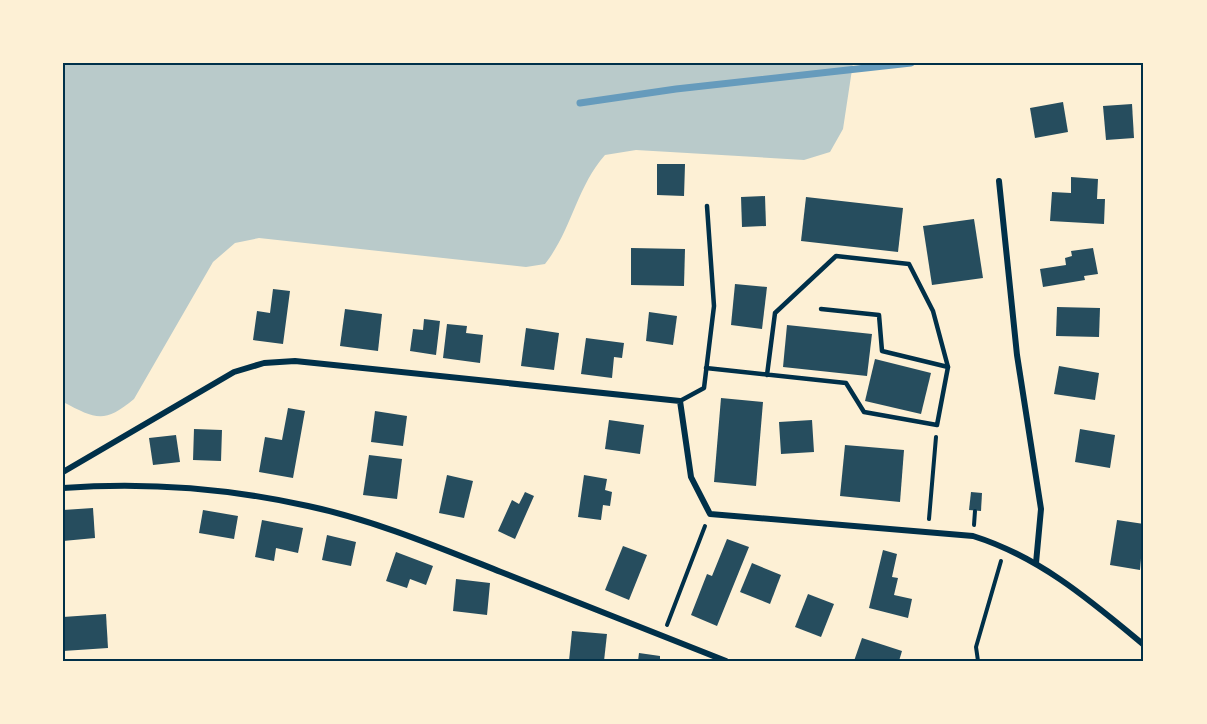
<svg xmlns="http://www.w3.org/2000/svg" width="1207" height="724" font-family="'Roboto Condensed',sans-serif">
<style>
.green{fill:#b9caca}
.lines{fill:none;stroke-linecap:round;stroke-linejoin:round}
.stream{stroke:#669bbc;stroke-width:7}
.building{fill:#264d5e}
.path{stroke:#003049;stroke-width:4}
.service{stroke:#003049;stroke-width:4.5}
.minor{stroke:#003049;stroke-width:6}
.neatline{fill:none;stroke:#003049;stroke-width:2}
</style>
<rect width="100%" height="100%" fill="#fdf0d5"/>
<path class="green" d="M63,63H853L843,129L830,152L804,160L636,150L605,155C576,188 572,230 545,264L526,267L259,238L235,243L213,262L134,399C104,424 96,419 63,402Z"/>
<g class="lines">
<polyline class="stream" points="580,103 676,89 911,63"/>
</g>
<g class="building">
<polygon points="1063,102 1068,132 1035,138 1030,108"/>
<polygon points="1132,104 1134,138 1106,140 1103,106"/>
<polygon points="657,164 685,164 684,196 657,195"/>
<polygon points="1071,177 1098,179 1097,199 1105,199 1104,224 1050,221 1052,192 1071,193"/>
<polygon points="765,196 766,226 742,227 741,197"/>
<polygon points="806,197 903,208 898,252 801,241"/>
<polygon points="974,219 983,278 932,285 923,226"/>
<polygon points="631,248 685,249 684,286 631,285"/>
<polygon points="1093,248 1098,274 1084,276 1085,280 1043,287 1040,269 1066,265 1065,258 1072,256 1071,251"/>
<polygon points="735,284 767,287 762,329 731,325"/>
<polygon points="273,289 290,291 283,344 253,340 257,311 270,313"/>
<polygon points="1057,307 1100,308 1099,337 1056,336"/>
<polygon points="345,309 382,314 378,351 340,346"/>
<polygon points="649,312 677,316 673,345 646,341"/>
<polygon points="424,319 440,321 436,355 410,351 413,329 423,330"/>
<polygon points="447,324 467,326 466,333 483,335 480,363 443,358"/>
<polygon points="787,325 872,334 867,376 783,367"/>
<polygon points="526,328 559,333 554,370 521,366"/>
<polygon points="586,338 624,343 622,358 614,357 612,378 581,374"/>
<polygon points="875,359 931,373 921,414 865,401"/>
<polygon points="1059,366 1099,373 1095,400 1054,394"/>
<polygon points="721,398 763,402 756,486 714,482"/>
<polygon points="288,408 305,411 293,478 259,472 265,437 282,440"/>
<polygon points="375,411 407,416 403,446 371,442"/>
<polygon points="609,420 644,425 640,454 605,449"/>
<polygon points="812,420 814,452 781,454 779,422"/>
<polygon points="194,429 222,430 221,461 193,460"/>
<polygon points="1080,429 1115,435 1110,468 1075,462"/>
<polygon points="176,435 180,462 153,465 149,438"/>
<polygon points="845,445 904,450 900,502 840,496"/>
<polygon points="369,455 402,459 397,499 363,495"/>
<polygon points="447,475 473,481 464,518 439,513"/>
<polygon points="584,475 607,479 605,490 612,492 610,506 603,505 601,520 578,517"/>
<polygon points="525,492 534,496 515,539 498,531 512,500 519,504"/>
<polygon points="971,492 982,493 981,511 969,510"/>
<polygon points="93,508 95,538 63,541 63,510"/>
<polygon points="203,510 238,516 234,539 199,533"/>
<polygon points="262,520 303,528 298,553 276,548 274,561 255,557"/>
<polygon points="1117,520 1144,524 1140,570 1110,565"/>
<polygon points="327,535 356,542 351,566 322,560"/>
<polygon points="727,539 749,547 717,626 691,615 707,574 712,576"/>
<polygon points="623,546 647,555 629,600 605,590"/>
<polygon points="883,550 897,554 892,577 898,578 894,595 912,599 908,618 869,608"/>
<polygon points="396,552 433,566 426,585 410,579 407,588 386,581"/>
<polygon points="752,563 781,575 770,604 740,592"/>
<polygon points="456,579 490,583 487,615 453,611"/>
<polygon points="808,594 834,604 821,637 795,627"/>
<polygon points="106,614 108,648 63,651 63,617"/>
<polygon points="572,631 607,634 604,661 569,661"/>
<polygon points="862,638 902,651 899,661 854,661"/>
<polygon points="639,653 660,656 660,661 638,661"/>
</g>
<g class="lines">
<g class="path">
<polyline points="929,519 936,437"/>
<polyline points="974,525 975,511"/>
<polyline points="667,625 705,526"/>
<polyline points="978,661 976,647 1001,561"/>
</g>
<g class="service">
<polyline points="821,309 879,315 882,351 948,367"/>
<polyline points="706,368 846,383 864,412 937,425 948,367 933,311 909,264 836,256 775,313 767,375"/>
<polyline points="680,401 704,388 714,306 707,206"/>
</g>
<g class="minor">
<polyline points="999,181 1017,355 1041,509 1036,563"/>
<path d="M63,472L234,372L264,363L295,361L680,401L691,477L710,514L973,536C1040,557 1091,601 1144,645"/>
<path d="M63,488C145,482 227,488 308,506C374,520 438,547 501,572C576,602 651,631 726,661"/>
</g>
</g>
<rect width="1207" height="724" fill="none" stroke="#fdf0d5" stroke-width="129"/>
<rect x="64" y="64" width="1078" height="596" class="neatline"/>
</svg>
